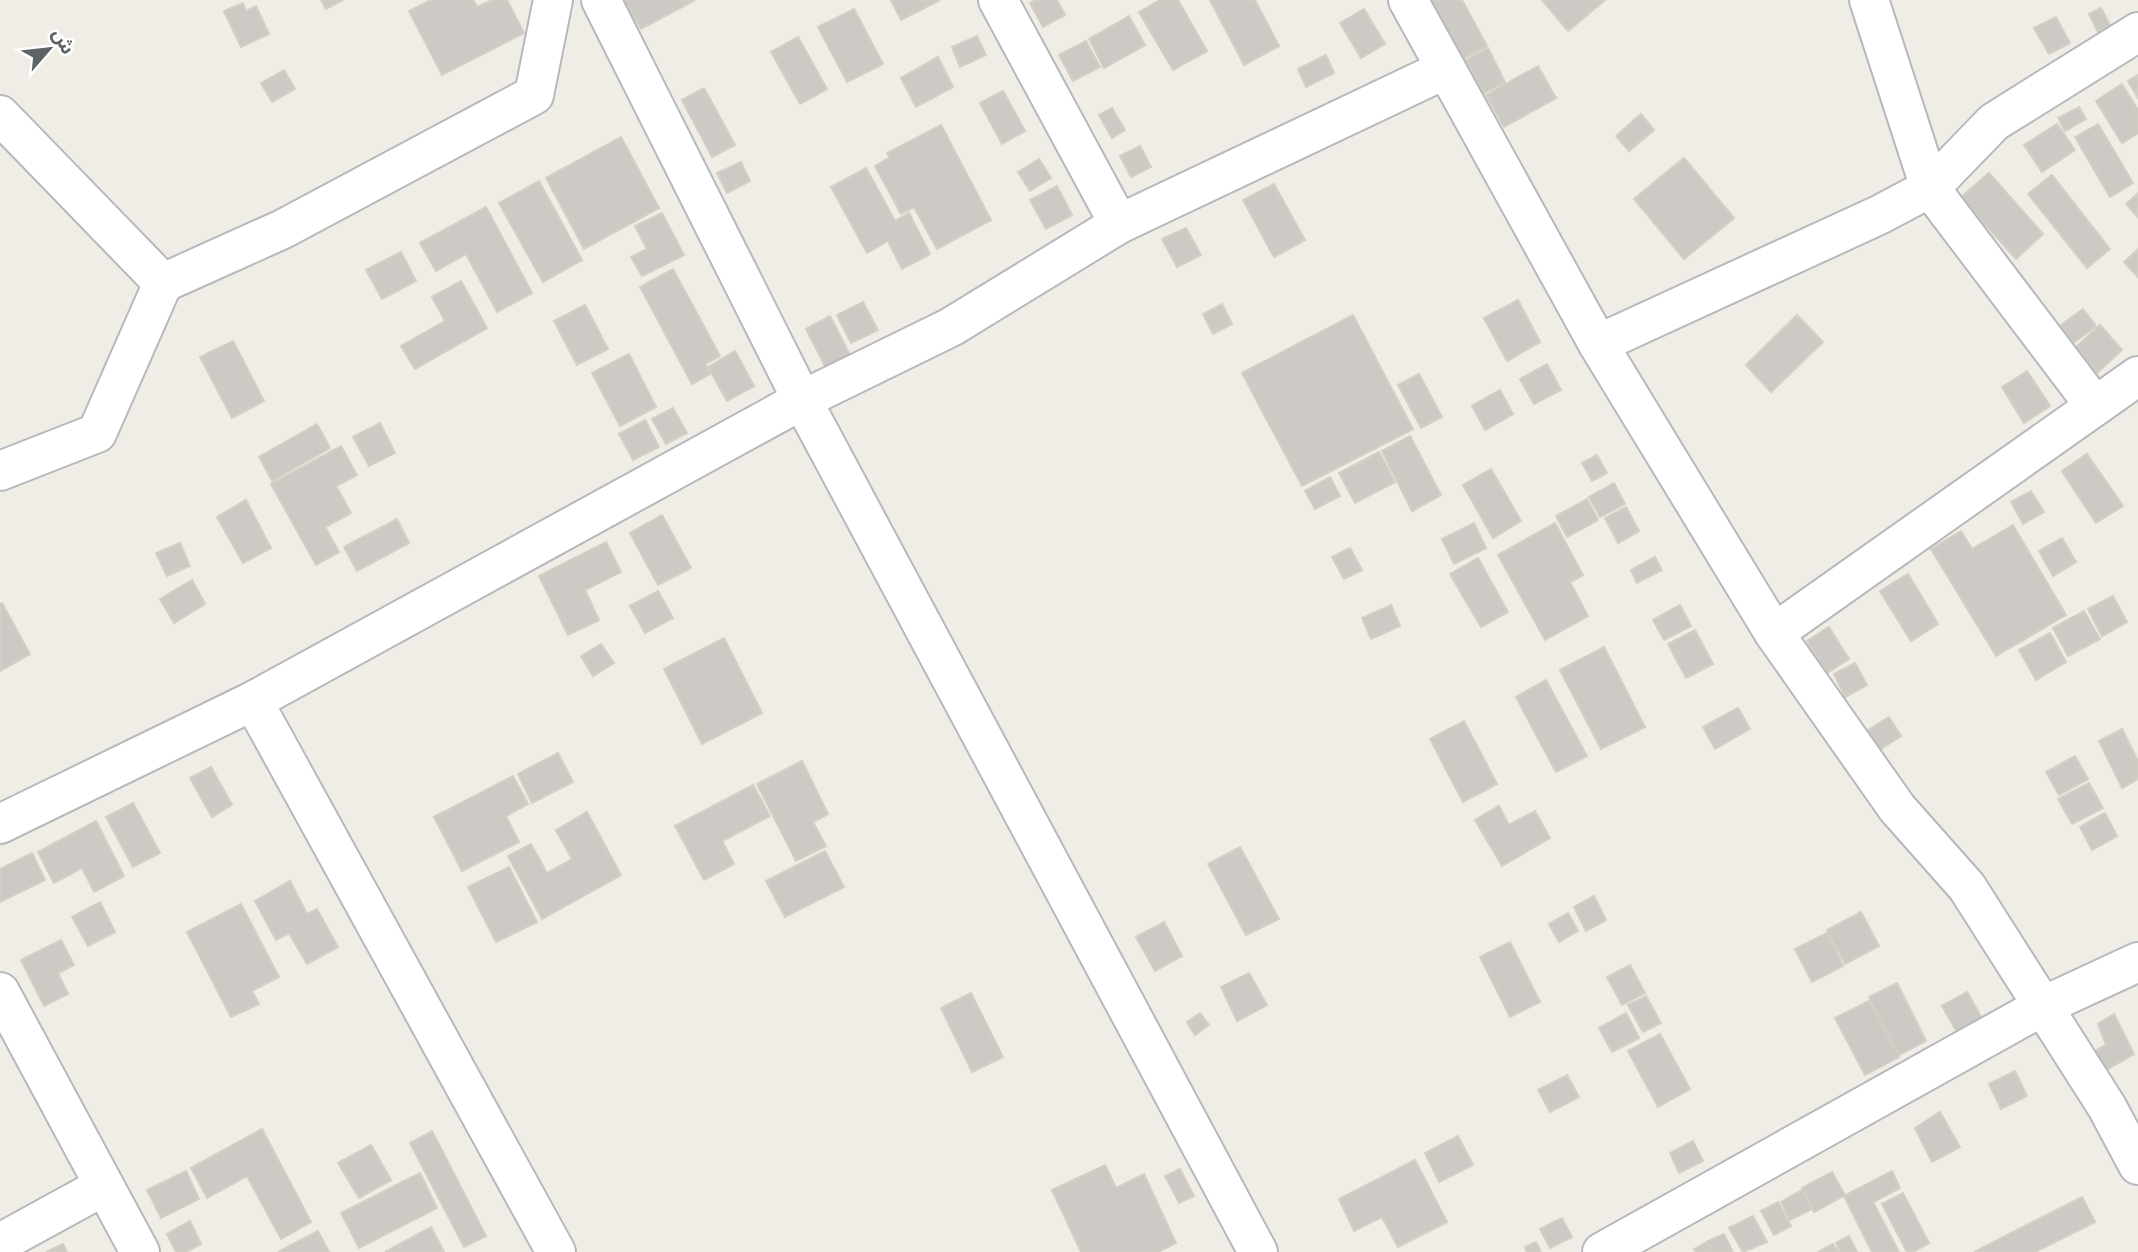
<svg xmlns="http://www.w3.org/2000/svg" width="2138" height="1252" font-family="'Fira Sans Condensed','Noto Sans Arabic',sans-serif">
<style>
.building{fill:#cdc9c5;stroke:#d5cec4;stroke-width:2}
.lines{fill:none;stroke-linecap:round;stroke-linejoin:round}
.minor-casing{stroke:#b6b9bc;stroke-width:42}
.minor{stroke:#fff;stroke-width:38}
</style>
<rect width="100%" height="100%" fill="#f0ede6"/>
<g class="building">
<polygon points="321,0 343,0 326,9"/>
<polygon points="431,0 473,0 477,7 492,0 507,0 524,33 442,75 409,11"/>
<polygon points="624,0 695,0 641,29"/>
<polygon points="891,0 940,0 901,20"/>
<polygon points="1036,0 1057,0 1065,15 1043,27 1030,3"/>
<polygon points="1160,0 1178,0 1207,51 1173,70 1139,12"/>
<polygon points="1210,0 1255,0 1279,46 1244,65"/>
<polygon points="1431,0 1462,0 1487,46 1463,59"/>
<polygon points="1542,0 1605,0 1568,31"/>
<polygon points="243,3 246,11 256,6 269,34 241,47 224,11"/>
<polygon points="2101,8 2110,25 2098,32 2089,14"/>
<polygon points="854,9 883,64 847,82 818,27"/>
<polygon points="1364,9 1385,44 1361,58 1340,23"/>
<polygon points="1129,16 1145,45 1104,68 1089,39"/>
<polygon points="2056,17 2070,43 2049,54 2034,28"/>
<polygon points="977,36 986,55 960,67 952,47"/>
<polygon points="798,37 827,89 800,104 771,52"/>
<polygon points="1086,41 1100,67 1073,81 1059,55"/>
<polygon points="1488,48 1505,82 1484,93 1466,60"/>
<polygon points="1326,55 1334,73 1306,87 1298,69"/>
<polygon points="938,57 953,87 916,107 901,78"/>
<polygon points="1538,66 1556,98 1504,127 1486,95"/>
<polygon points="284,70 295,89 272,102 261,83"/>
<polygon points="2138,75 2138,98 2128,81"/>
<polygon points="2122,84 2138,110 2138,133 2122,143 2096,101"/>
<polygon points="704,88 735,145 712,157 682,100"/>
<polygon points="1003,91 1025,131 1002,144 980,103"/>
<polygon points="2079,107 2086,119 2065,131 2058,118"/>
<polygon points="1112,108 1125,130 1112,138 1099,115"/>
<polygon points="1641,114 1654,130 1629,151 1616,136"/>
<polygon points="2057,124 2075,150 2042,172 2024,145"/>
<polygon points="2098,124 2133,183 2110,197 2075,137"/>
<polygon points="941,125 991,220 937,249 914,207 901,214 875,166 890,157 887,153"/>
<polygon points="621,137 659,208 584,249 546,178"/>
<polygon points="1140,146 1151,167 1131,177 1120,156"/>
<polygon points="1684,158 1734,218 1684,259 1634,199"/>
<polygon points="1039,159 1051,178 1030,191 1018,172"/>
<polygon points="741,162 750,181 727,193 717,173"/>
<polygon points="866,168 895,221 909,213 930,254 902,269 888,241 867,253 831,187"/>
<polygon points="1989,173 2043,234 2016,259 1961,197"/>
<polygon points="2052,175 2110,249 2087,268 2028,194"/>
<polygon points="539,181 582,260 543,282 499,203"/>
<polygon points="1274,184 1305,240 1274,257 1243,200"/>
<polygon points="1057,186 1072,215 1046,229 1030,200"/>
<polygon points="2138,193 2138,217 2126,204"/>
<polygon points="486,207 532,293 497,312 466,254 436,271 420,243"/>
<polygon points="662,213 684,255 642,276 631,257 647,249 635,226"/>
<polygon points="1186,228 1201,255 1177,267 1162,239"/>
<polygon points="2138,249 2138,277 2124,262"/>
<polygon points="401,252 416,281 382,299 366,270"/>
<polygon points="673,269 720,356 705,364 710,374 692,384 640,287"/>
<polygon points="461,281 487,328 415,369 401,346 445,321 432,297"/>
<polygon points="1518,300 1540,342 1507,361 1484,318"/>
<polygon points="863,302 878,330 851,343 837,315"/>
<polygon points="1222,304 1232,324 1213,334 1203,314"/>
<polygon points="585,305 608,349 577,365 554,321"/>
<polygon points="2083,309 2096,326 2073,343 2060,326"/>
<polygon points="1353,315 1413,429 1302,486 1242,373"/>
<polygon points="1797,315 1823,342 1771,392 1746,365"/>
<polygon points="830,316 852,359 828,372 806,329"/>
<polygon points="2100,325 2122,350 2097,373 2075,348"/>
<polygon points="233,341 264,401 232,418 200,357"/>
<polygon points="735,351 754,386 727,401 708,367"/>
<polygon points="629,354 656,407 620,426 592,373"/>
<polygon points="1547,364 1561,390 1534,404 1520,379"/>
<polygon points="2027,371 2050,406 2024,423 2002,387"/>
<polygon points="1419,374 1442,417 1421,428 1398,385"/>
<polygon points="1500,390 1513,414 1485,430 1472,406"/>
<polygon points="673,408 687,433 666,444 652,419"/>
<polygon points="645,420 659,447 633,460 619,434"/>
<polygon points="380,423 395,453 369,466 353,437"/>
<polygon points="317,424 330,448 272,481 259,457"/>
<polygon points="1410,436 1441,495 1412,511 1382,451"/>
<polygon points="341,446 357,475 336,486 351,513 325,527 339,552 316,565 271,484"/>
<polygon points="1379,452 1395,482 1355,503 1339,473"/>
<polygon points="2087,454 2123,506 2096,523 2062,471"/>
<polygon points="1597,455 1607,473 1592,481 1582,463"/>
<polygon points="1491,469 1521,521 1493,538 1463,485"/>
<polygon points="1330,477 1340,496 1315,509 1305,491"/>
<polygon points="1614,483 1625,504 1600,517 1589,497"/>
<polygon points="2031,491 2044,512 2023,524 2011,502"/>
<polygon points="1587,499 1598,520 1567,537 1556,516"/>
<polygon points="246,500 271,548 243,563 217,517"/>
<polygon points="1626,507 1639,531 1618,543 1605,518"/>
<polygon points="662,515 691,568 658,585 630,533"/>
<polygon points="397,519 409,543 357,571 344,547"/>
<polygon points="1474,523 1486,548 1454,564 1442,539"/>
<polygon points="1555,523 1583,575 1570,582 1588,616 1545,640 1498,555"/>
<polygon points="2013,525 2066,615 1996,656 1931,549 1961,531 1972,549"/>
<polygon points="2062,538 2076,562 2053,576 2039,551"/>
<polygon points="606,542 621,572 585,590 599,620 568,635 539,576"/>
<polygon points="180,543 190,566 167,576 156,553"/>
<polygon points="1350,548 1362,570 1344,579 1332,557"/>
<polygon points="1655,557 1662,570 1637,583 1631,570"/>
<polygon points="1478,558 1508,612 1481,627 1450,574"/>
<polygon points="1908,574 1938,624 1911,641 1880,591"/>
<polygon points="192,580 205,604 174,623 160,599"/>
<polygon points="658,591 673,618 645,633 630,606"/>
<polygon points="2113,596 2127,622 2102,636 2088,609"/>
<polygon points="2,603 30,654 0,671 0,604"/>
<polygon points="1391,605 1400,626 1371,639 1362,618"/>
<polygon points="1680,605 1691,626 1664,640 1653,620"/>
<polygon points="2084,611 2100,639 2068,656 2053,628"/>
<polygon points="1829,627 1849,659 1827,673 1807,641"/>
<polygon points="1695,630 1713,664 1686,678 1668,644"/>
<polygon points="2050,633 2066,662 2036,680 2019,650"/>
<polygon points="724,638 762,713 702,744 664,669"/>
<polygon points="601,644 614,663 593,676 581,656"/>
<polygon points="1604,647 1645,727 1601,749 1560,670"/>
<polygon points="1855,663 1867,685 1845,697 1834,674"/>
<polygon points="1546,680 1587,756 1556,772 1516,697"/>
<polygon points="1738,708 1750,729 1715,749 1703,727"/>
<polygon points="1889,717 1901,736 1879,750 1867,731"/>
<polygon points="1464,721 1497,784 1463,802 1430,739"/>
<polygon points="2122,729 2138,761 2138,779 2122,788 2099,741"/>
<polygon points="558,753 573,782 532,803 518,774"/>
<polygon points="2075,756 2088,779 2059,795 2046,772"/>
<polygon points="802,761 828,814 813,822 826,846 796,861 757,784"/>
<polygon points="211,767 232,805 212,817 190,778"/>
<polygon points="513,776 528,804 506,816 519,842 462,871 434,817"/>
<polygon points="2089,783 2103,808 2072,824 2058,799"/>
<polygon points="753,785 770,816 722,841 734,864 704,880 675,826"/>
<polygon points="133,803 160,853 133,867 106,817"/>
<polygon points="1499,806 1509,825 1535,811 1550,838 1502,866 1475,820"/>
<polygon points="587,812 621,875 542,919 508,856 531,844 547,873 572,859 556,830"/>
<polygon points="2105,813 2117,836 2092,850 2080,827"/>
<polygon points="96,821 124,876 94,892 82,868 54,883 38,852"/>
<polygon points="1240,847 1279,919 1246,935 1208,864"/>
<polygon points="825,851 844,887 785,917 766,881"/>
<polygon points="32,853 45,880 0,902 0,869"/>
<polygon points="509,867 537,922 496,942 468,887"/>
<polygon points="290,881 307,914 317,909 338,947 307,964 289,933 276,940 255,901"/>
<polygon points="1594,896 1606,920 1586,931 1574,907"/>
<polygon points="100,902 115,932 88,946 72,917"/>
<polygon points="241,904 279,977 252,991 259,1004 231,1017 187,932"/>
<polygon points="1861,912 1879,946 1845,964 1827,930"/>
<polygon points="1568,913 1578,931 1559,942 1549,924"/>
<polygon points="1164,922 1182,956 1155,971 1136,937"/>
<polygon points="1827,933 1843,966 1812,982 1795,949"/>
<polygon points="61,940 74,965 58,973 68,994 44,1006 21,960"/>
<polygon points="1510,942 1540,1002 1510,1017 1480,957"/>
<polygon points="1630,965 1645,993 1622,1005 1607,977"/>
<polygon points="1249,973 1267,1005 1237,1021 1221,987"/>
<polygon points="1897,983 1926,1041 1899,1055 1869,997"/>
<polygon points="1967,992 1983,1020 1958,1034 1942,1006"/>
<polygon points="971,993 1003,1057 972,1072 941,1008"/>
<polygon points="1646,996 1661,1023 1643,1032 1628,1005"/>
<polygon points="1869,1001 1899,1057 1865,1075 1835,1018"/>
<polygon points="1200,1013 1209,1025 1195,1035 1187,1022"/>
<polygon points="1626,1013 1639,1038 1612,1052 1599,1028"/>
<polygon points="2114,1014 2134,1054 2094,1077 2084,1057 2106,1045 2098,1024"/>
<polygon points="1660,1034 1690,1089 1658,1107 1628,1051"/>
<polygon points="2015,1071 2027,1096 2001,1109 1989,1084"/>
<polygon points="1567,1075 1579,1097 1550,1112 1538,1090"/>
<polygon points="1940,1112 1960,1147 1932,1162 1915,1128"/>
<polygon points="262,1129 311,1222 281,1239 247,1176 207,1198 191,1168"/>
<polygon points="432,1131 486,1236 464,1247 410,1143"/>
<polygon points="1458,1136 1473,1165 1439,1182 1425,1153"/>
<polygon points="1693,1141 1703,1161 1679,1173 1670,1153"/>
<polygon points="371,1145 391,1180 359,1198 338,1163"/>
<polygon points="1415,1160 1447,1222 1398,1247 1382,1217 1354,1231 1339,1199"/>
<polygon points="1105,1165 1116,1188 1144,1174 1176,1243 1158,1252 1081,1252 1052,1190"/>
<polygon points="1180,1169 1194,1196 1179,1203 1165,1176"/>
<polygon points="186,1171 199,1199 161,1218 147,1190"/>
<polygon points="1892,1171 1900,1188 1873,1202 1899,1252 1872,1252 1844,1196"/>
<polygon points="1832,1172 1845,1195 1814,1212 1802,1188"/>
<polygon points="420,1173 437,1208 359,1248 341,1213"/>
<polygon points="1802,1190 1812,1209 1790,1220 1781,1202"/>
<polygon points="1903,1193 1929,1243 1913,1252 1907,1252 1882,1204"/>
<polygon points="2082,1197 2095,1222 2035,1252 1974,1252"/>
<polygon points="1778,1202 1791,1226 1774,1235 1761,1211"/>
<polygon points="1753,1216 1767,1242 1743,1252 1729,1228"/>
<polygon points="1562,1218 1572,1237 1550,1248 1540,1229"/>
<polygon points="190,1221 201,1244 186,1252 176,1252 167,1234"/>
<polygon points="431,1227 444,1252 385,1252"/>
<polygon points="318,1231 329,1252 278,1252"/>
<polygon points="1724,1234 1733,1252 1713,1252 1708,1241"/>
<polygon points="1849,1236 1857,1252 1840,1252 1836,1243"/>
<polygon points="1536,1242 1541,1252 1527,1252 1525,1247"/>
<polygon points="1707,1242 1712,1252 1696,1252 1694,1249"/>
<polygon points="63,1244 67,1252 46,1252"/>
<polygon points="1833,1244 1838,1252 1818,1252"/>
</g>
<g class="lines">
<g class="minor-casing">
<g id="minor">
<polyline points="601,0 802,400 1258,1252"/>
<polyline points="998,0 1119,224"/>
<polyline points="1408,0 1598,344 1774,633 1897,808 1967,887 2107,1107 2138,1165"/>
<polyline points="1869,0 1930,188 2095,406"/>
<polyline points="0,115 163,283 283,229 534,95 553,0"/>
<polyline points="1598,344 1879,215 1930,188 1994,122 2138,32"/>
<polyline points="0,471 97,433 163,283"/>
<polyline points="1774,633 2138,376"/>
<polyline points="253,701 556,1252"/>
<polyline points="0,824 253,701 802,400 951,327 1119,224 1446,69"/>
<polyline points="0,992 140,1252"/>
<polyline points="0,1243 104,1186"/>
<polyline points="1602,1252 2043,1006 2138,962"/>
</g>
</g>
<use href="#minor" class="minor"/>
</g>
<g transform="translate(49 49) rotate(62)" stroke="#ffffff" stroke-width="5" paint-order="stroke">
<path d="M0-5L12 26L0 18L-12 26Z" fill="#5d6266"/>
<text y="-10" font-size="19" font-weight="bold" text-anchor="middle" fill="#5d6266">ش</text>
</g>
</svg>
